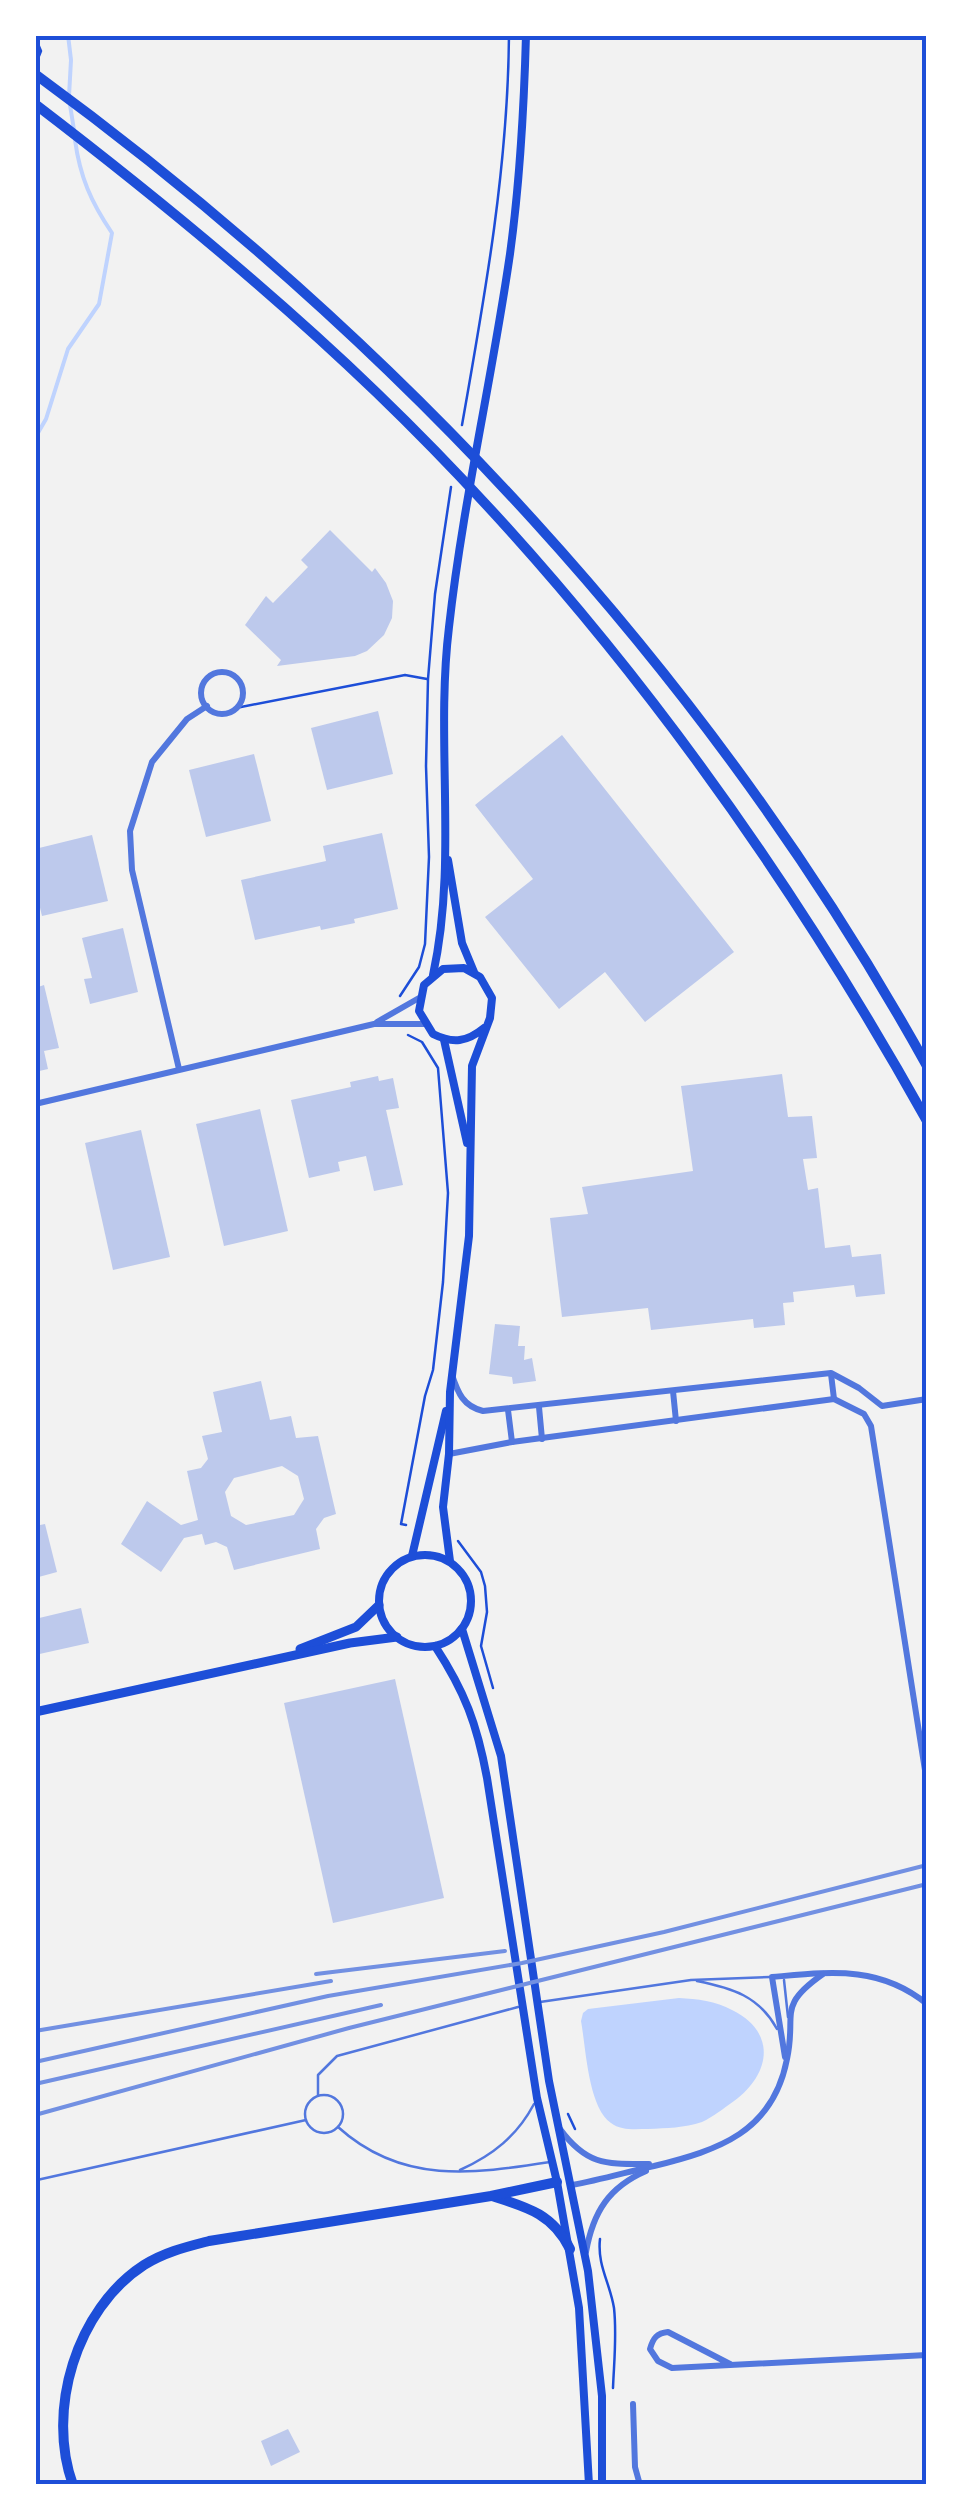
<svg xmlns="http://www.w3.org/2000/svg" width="962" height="2520" font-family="Figtree,sans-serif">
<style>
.water{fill:#bfd3fe}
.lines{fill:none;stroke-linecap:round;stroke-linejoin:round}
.stream{stroke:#bfd3fe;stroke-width:4}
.building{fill:#bdc9ec;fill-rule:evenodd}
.path{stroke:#1d4ed8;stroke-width:2.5}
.service{stroke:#5277de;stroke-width:2.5}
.minor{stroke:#5277de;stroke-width:6}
.secondary{stroke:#1d4ed8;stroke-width:8}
.primary{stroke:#1d4ed8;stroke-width:9}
.motorway{stroke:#1d4ed8;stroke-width:10}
.rail{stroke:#7290e2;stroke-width:4}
.neatline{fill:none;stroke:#1d4ed8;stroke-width:4}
</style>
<rect width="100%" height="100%" fill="#f2f2f2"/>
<path class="water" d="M679,1998C697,1999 716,2001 732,2010C777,2032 771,2074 734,2101C724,2108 713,2117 702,2122C684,2128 667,2128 648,2129C636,2129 621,2131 611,2123C588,2107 586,2048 581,2021L583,2013L588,2009Z"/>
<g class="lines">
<g class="stream">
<polyline points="68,35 71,60 69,96"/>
<polyline points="70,105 74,130"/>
<path d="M35,438L46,419L68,349L99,304L112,233C91,202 80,177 75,140"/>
</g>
</g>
<g class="building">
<polygon points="330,530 372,572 375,568 386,583 393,601 392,618 384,635 367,651 355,656 277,666 281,660 245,625 266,596 273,603 308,567 301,560"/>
<polygon points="378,711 393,774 327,790 311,728"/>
<polygon points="562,735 734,952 645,1022 605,972 559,1009 485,917 533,879 475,805"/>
<polygon points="254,754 271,821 206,837 189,770"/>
<polygon points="382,833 398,909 354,919 355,923 321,930 320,926 255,940 241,880 326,861 323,846"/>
<polygon points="92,835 108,901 42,916 35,887 35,849"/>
<polygon points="123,928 138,992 90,1004 84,979 92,978 82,938"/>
<polygon points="44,985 59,1048 44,1051 48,1069 35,1072 35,988"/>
<polygon points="782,1074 788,1117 812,1116 817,1158 803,1159 808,1190 818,1188 825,1248 850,1245 852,1257 881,1254 885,1294 856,1297 854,1285 793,1292 794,1302 783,1303 785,1325 754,1328 753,1319 651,1330 648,1308 562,1317 550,1218 588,1214 582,1187 693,1171 681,1086"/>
<polygon points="378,1076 379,1081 393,1078 399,1108 386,1110 403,1185 374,1191 366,1156 338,1162 340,1171 309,1178 291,1100 351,1087 350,1082"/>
<polygon points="260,1109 288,1231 224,1246 196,1124"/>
<polygon points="141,1130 170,1257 113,1270 85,1143"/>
<polygon points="495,1324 520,1326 518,1346 525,1346 524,1360 532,1358 536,1381 513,1384 512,1377 489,1374"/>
<path d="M261,1381L270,1420L291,1416L296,1438L318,1436L336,1514L324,1518L316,1529L320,1549L234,1570L227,1547L216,1542L205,1545L202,1534L184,1538L161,1572L121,1544L147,1501L181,1525L198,1520L187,1471L201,1468L208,1459L202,1436L222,1432L213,1392ZM282,1466L298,1476L304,1499L294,1515L246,1525L231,1516L225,1492L234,1478Z"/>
<polygon points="45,1524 57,1572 35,1578 35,1526"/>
<polygon points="81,1608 89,1643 35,1655 35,1619"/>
<polygon points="395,1679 444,1898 333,1923 284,1703"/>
<polygon points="288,2429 300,2452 271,2466 261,2441"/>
</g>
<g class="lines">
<g class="path">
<polyline points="35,37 41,51 37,61"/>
<path d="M462,425C485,295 508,167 509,35"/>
<polyline points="236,708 405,675 427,679"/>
<polyline points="400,996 419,967 425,944 429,857 426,766 428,679 435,594 451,487"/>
<polyline points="406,1525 401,1524 425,1396 433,1370 443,1282 448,1193 438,1068 422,1042 408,1035"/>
<polyline points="458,1541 481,1572 485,1586 487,1612 481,1646 493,1688"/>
<polyline points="568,2114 575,2129"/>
<path d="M600,2239C597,2265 610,2283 614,2308C617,2335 614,2362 613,2388"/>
</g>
<g class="service">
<polyline points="784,1980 788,2017"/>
<path d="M697,1981C732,1988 759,1996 777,2029"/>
<polyline points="540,2002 691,1980 770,1977"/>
<circle cx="324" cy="2114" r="19"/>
<polyline points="318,2095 318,2075 337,2056 518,2007"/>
<path d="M338,2127C402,2185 473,2174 550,2162"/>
<path d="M460,2170C493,2155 517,2136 534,2104"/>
<polyline points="35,2175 38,2186 35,2195"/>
<polyline points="37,2180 306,2120"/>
</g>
<g class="minor">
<circle cx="222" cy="693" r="21"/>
<polyline points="377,1022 419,998"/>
<polyline points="179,1069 132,870 130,831 152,762 187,719 207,706"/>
<polyline points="35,1104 374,1024 424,1024"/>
<polyline points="831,1374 834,1399"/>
<path d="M452,1375C458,1393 463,1406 483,1411L831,1373L859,1388L882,1406L927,1399"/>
<polyline points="673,1391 676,1421"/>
<polyline points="539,1407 542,1439"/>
<polyline points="508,1410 512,1442"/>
<polyline points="449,1454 512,1442 834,1399 864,1414 871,1426 927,1783"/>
<path d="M785,2057L772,1977C830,1972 879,1965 927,2004"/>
<path d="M560,2129C587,2166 607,2164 649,2164"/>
<path d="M572,2185C600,2180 627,2172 654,2166C719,2150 773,2132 787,2059C797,2013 776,2007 823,1974"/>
<path d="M586,2252C593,2212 609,2187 646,2171"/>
<path d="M730,2364L668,2332C657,2333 653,2338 650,2349L658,2361L672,2368L927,2355"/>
<polyline points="633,2404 635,2467 640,2485"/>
</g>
<g class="secondary">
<polyline points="448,860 462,943 474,972"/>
<path d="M433,975C458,861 435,742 449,627C463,502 492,379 510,254C520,181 524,108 526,35"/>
<polyline points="444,1040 467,1143"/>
<circle cx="425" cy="1601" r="46"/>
<polyline points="412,1556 446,1411"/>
<path d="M450,1561L443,1507L449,1454L450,1392L469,1236L472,1066L490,1018L492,998L480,977L464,968L443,969L424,985L419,1011L433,1034C453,1044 467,1042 484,1028"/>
<polyline points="462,1629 501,1756 549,2081 588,2271 602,2396 602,2485"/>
<path d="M435,1646C465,1692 477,1724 487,1778L537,2098L557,2182L579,2308L589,2485"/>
</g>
<g class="primary">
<polyline points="300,1649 356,1627 379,1605"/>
<polyline points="35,1712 350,1643 397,1637"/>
</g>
<g class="motorway">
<path d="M35,74C396,338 709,673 927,1066"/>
<path d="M35,104C154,195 269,289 376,392C597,605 778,854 927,1121"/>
<path d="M492,2196C527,2207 553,2214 570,2249"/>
<path d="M73,2485C46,2411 76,2309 144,2265C165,2252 186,2247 209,2241L491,2196L557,2182"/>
</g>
<g class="rail">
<polyline points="316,1974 505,1951"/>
<polyline points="35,2031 331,1981"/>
<polyline points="35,2062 328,1996 522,1963 664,1932 927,1865"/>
<polyline points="35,2084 381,2005"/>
<polyline points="35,2115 349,2028 927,1884"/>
</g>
</g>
<rect width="962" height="2520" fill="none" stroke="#ffffff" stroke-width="75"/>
<rect x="38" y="38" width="886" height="2444" class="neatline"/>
</svg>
